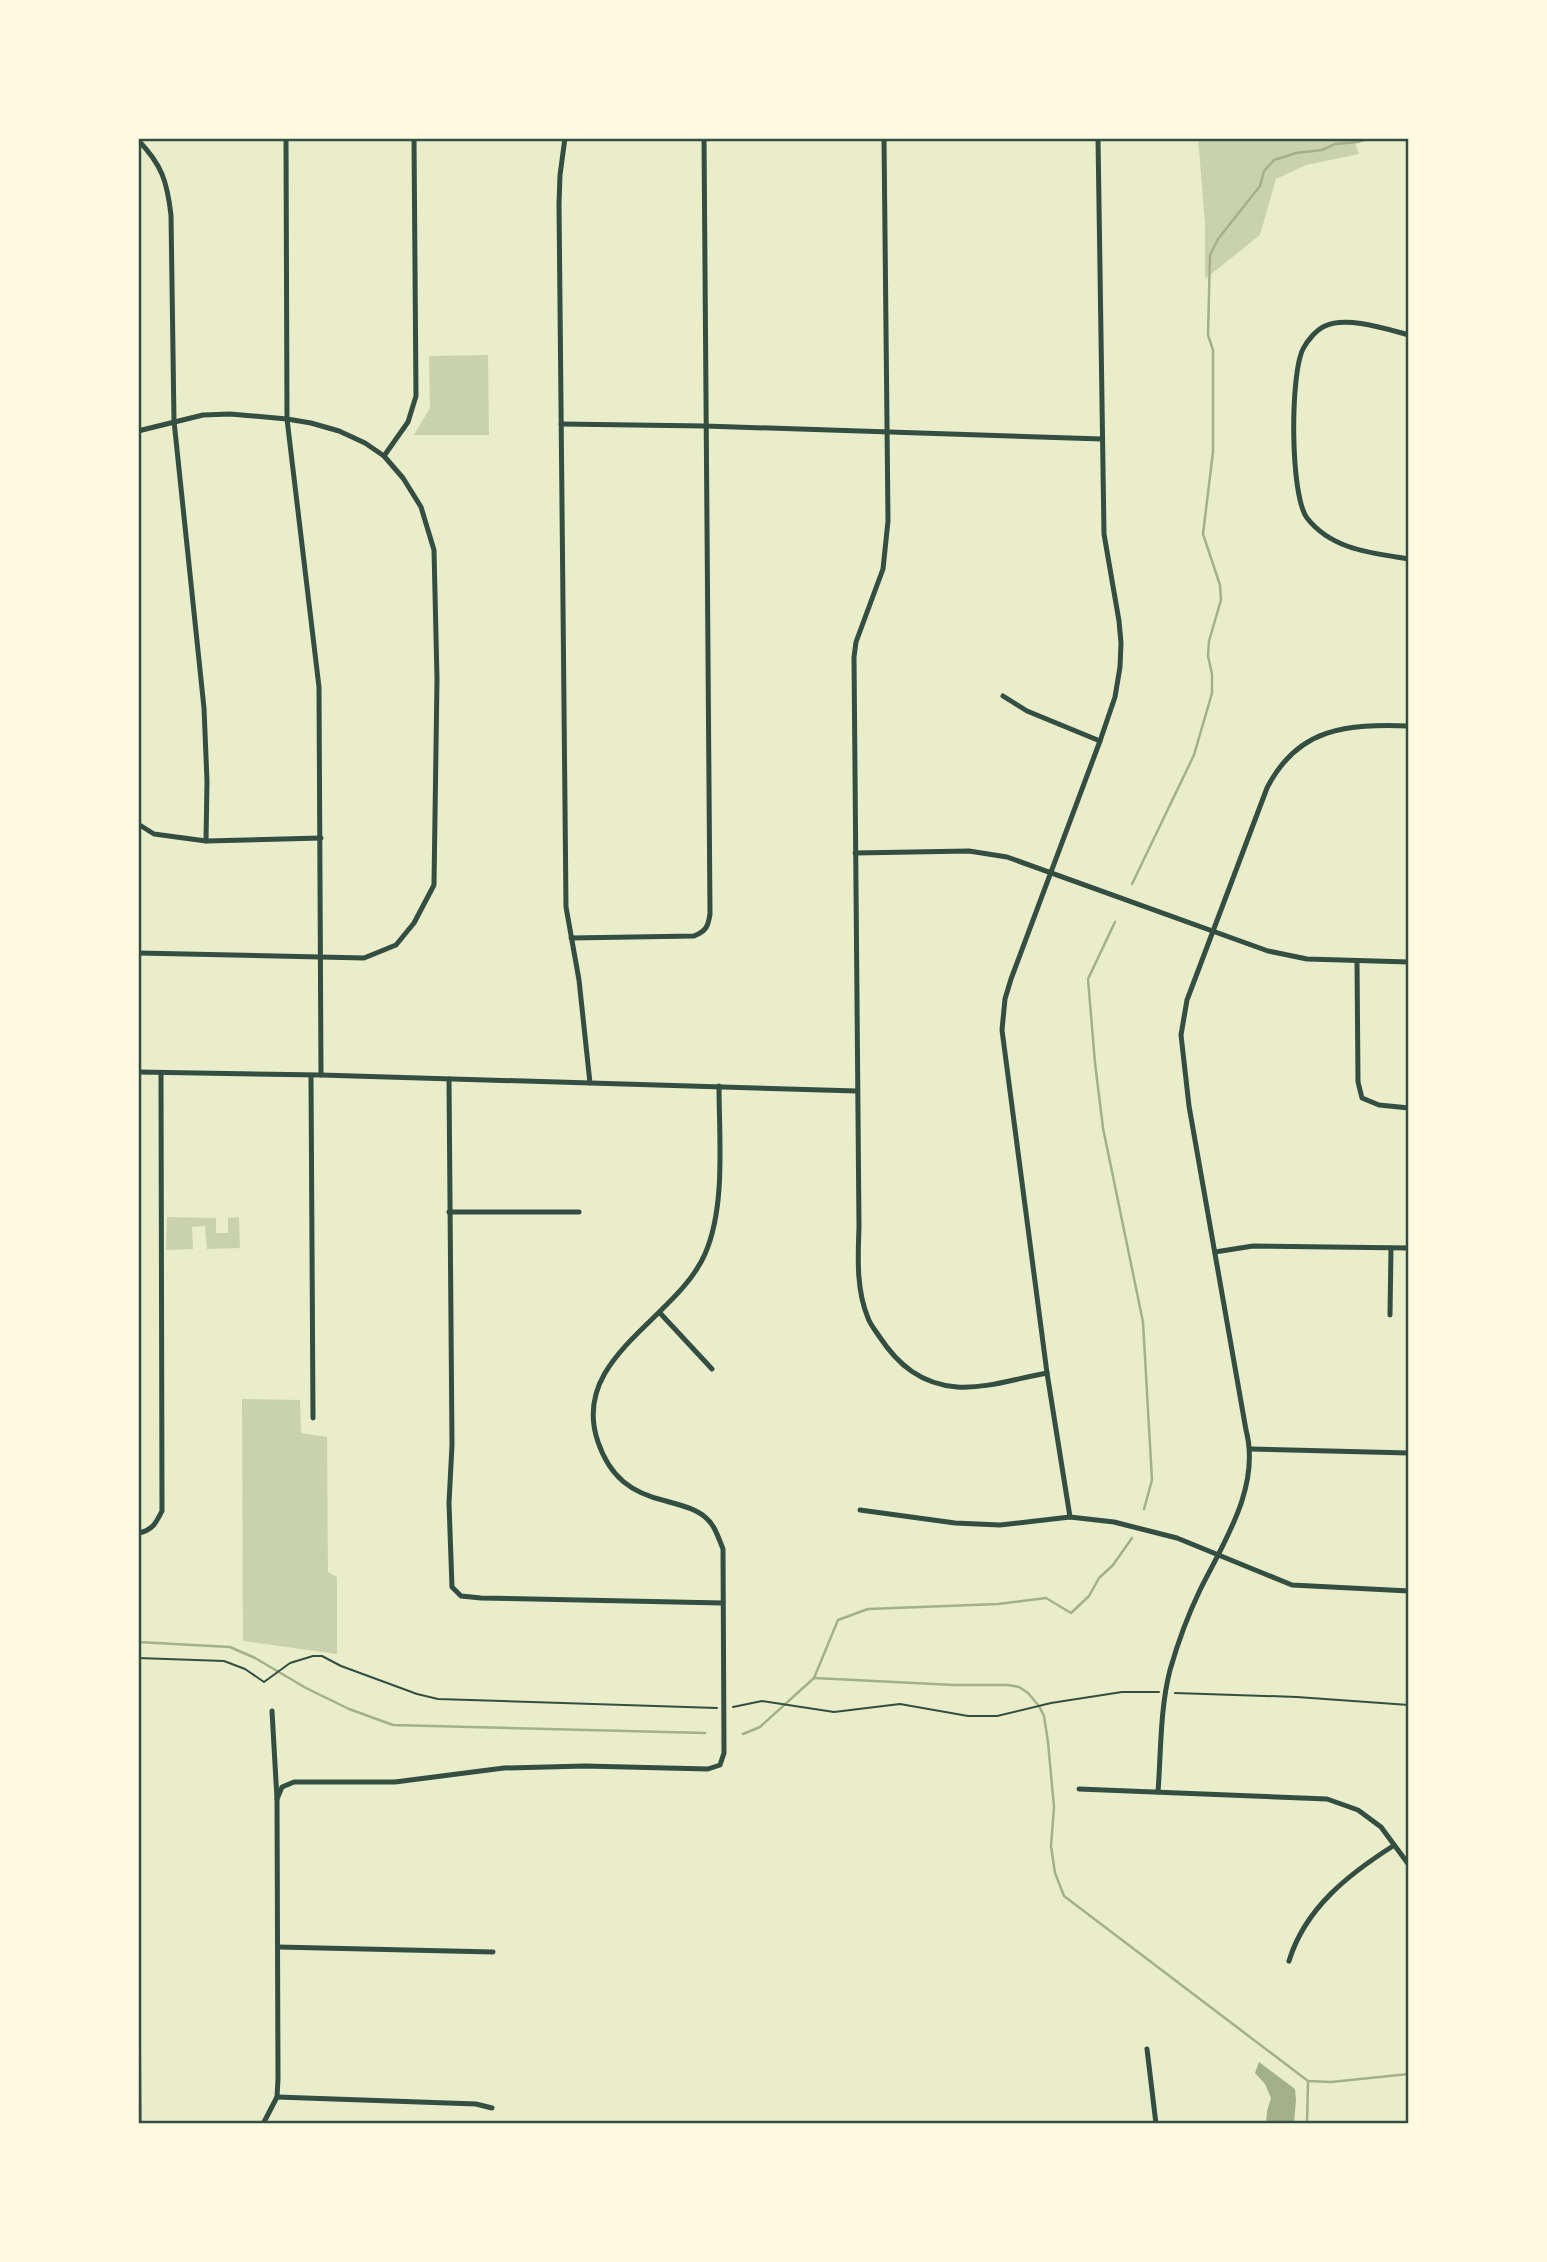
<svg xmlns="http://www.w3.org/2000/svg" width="1547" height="2262" font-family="Cabin,sans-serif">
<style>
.green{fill:#cad2ad}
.water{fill:#a3b18a}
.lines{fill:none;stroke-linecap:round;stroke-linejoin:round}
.stream{stroke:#a3b18a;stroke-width:2.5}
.path{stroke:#344e41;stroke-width:2}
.minor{stroke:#344e41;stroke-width:5}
.neatline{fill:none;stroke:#344e41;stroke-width:2.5}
</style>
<rect width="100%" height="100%" fill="#e9edc9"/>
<g class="green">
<polygon points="1198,138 1353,138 1359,154 1306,165 1276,179 1260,235 1205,279 1205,223"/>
<polygon points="488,355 489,435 414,435 430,408 429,356"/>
<polygon points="167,1217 216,1218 216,1233 228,1233 228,1218 239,1217 240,1248 207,1249 205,1226 192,1227 193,1249 166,1250"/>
<polygon points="242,1399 300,1400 301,1433 327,1437 328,1572 337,1577 337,1654 243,1641"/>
</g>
<polygon class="water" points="1259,2062 1295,2089 1296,2100 1294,2124 1266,2124 1267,2111 1271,2098 1265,2084 1255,2073"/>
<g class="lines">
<g class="stream">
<polyline points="1132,884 1194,755 1212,693 1212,674 1208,656 1209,641 1221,600 1220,585 1203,534 1213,452 1213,350 1208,335 1210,255 1218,239 1260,186 1264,171 1274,160 1296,153 1322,150 1335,144 1358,142 1369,138"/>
<polyline points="1115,922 1088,979 1095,1063 1103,1128 1143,1322 1152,1480 1144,1509"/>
<polyline points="138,1642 230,1647 255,1658 306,1688 349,1709 393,1725 705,1733"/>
<polyline points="814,1678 954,1685 1008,1685 1019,1687 1028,1693 1039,1706 1044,1716 1048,1742 1054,1807 1051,1846 1055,1873 1064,1896 1308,2081 1331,2082 1409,2074"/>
<polyline points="743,1734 760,1727 814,1678 838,1620 868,1609 998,1604 1046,1598 1071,1613 1089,1596 1099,1578 1113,1565 1132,1538"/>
<polyline points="1307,2124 1308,2082"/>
</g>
<g class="path">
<polyline points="138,1658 224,1661 245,1669 264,1682 290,1663 313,1656 322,1656 341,1666 417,1694 438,1699 717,1708"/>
<polyline points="1175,1693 1297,1697 1409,1705"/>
<polyline points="733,1707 762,1701 834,1712 900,1704 968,1716 997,1716 1051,1703 1122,1692 1159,1692"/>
</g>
<g class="minor">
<polyline points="286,138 287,419 319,687 321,1075"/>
<polyline points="565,138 560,175 559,204 566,907 579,980 590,1083"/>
<path d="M884,138L888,521L883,569L856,642L854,657L859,1227C858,1257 856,1289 868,1318C870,1324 875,1330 879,1336C898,1365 921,1384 957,1387C986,1389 1018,1378 1047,1373"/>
<path d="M138,140C162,165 167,181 171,215L174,421L204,708L207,781L206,841"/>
<path d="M1409,335C1386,329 1347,316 1325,326C1316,330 1307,341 1303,349C1290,375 1290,495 1307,518C1332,550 1372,553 1409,559"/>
<polyline points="561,424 705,426 1102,439"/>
<polyline points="138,431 203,415 230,414 287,419 311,423 339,431 365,443 384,456 403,478 421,507 434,550 437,679 434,885 414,923 396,945 364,958 138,953"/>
<polyline points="384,456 408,422 416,396 414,138"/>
<polyline points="1003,696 1027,711 1100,741"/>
<polyline points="138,824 154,834 206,841 321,838"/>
<polyline points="855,853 969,851 1007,857 1268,951 1307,959 1409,962"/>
<path d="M571,938L694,936C706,931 708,927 710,914L704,138"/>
<polyline points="1357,961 1358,1082 1362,1098 1379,1105 1409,1108"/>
<polyline points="138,1072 321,1075 857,1091"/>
<polyline points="311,1076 313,1418"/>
<polyline points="449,1079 452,1445 449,1503 452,1587 461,1596 481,1598 723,1603"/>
<polyline points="449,1212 579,1212"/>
<polyline points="1215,1252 1253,1246 1409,1248"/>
<polyline points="660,1313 712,1369"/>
<polyline points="1390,1315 1391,1248"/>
<polyline points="1251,1449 1409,1453"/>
<polyline points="860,1510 955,1523 1000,1525 1070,1517 1114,1522 1177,1538 1292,1585 1409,1591"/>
<polyline points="1070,1517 1047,1373 1002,1030 1005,999 1011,979 1100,741 1115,697 1120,667 1121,643 1119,621 1104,534 1098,138"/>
<path d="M138,1533C152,1531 156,1523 162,1511L161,1073"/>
<polyline points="1079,1789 1327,1799 1358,1810 1381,1827 1409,1865"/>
<path d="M1158,1792C1161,1752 1160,1709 1170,1670C1178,1642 1188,1615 1200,1590C1224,1542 1261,1486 1246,1430L1189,1106L1181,1035L1187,1000L1267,788C1298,727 1347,724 1409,726"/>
<path d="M277,1799L282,1787L294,1782H395L504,1768L585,1766L708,1769L720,1765L724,1753L723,1549C718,1537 715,1525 705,1517C695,1508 679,1505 666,1501C631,1493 610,1477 598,1442C569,1358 677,1319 705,1254C726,1206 719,1138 719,1086"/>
<polyline points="278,1947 493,1952"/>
<path d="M1289,1961C1305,1908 1349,1874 1393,1846"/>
<polyline points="138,1968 139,2124"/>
<polyline points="1147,2049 1156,2124"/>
<polyline points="277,2097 476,2104 492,2108"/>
<polyline points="263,2124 277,2097 278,2079 277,1799 272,1711"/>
</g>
</g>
<rect width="1547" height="2262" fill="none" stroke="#fefae0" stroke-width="280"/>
<rect x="140" y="140" width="1267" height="1982" class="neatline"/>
</svg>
